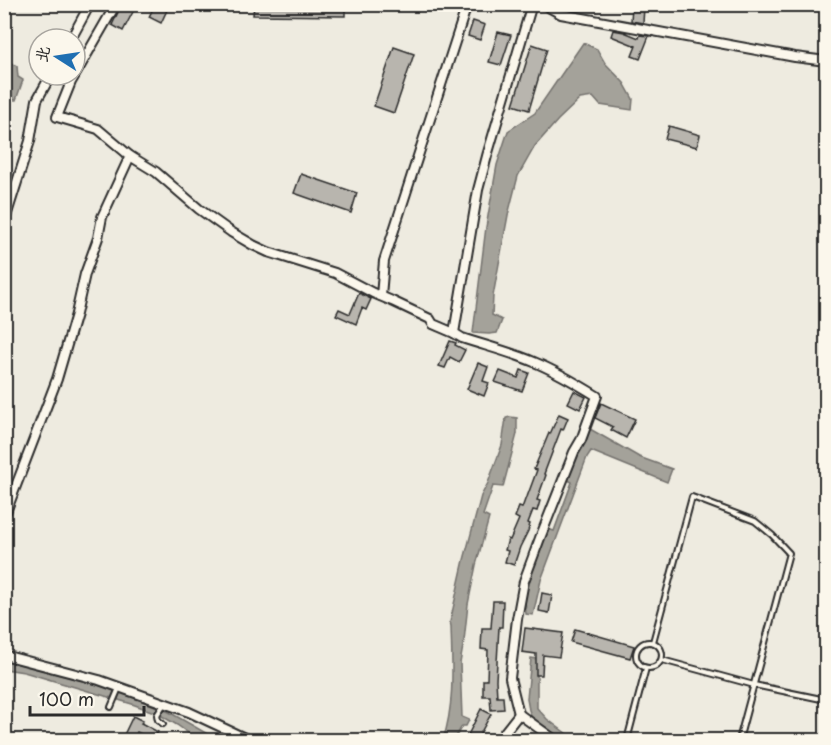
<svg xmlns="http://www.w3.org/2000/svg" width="831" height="745" font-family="'Playpen Sans','LXGW WenKai TC',sans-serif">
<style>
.water{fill:#a4a29a;stroke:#74726e;stroke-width:1.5}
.building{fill:#b8b5ae;stroke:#2b2b2b;stroke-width:1.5}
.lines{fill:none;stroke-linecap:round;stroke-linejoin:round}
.lane-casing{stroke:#2b2b2b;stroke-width:8}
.street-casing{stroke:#2b2b2b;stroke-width:12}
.lane{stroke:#fbf7ec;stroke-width:4}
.street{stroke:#fbf7ec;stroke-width:8}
</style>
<rect width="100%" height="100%" fill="#eeebe0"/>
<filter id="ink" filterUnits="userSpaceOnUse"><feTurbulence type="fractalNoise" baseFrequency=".0167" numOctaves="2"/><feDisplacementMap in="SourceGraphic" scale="12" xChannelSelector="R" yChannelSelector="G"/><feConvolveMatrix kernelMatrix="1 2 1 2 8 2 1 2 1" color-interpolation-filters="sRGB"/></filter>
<g filter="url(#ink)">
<g class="water">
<polygon points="583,43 597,49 605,63 624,83 633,99 632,110 600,105 593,97 580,99 558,120 535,146 518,176 508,215 493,296 492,315 502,320 497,333 489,334 473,333 486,227 497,165 508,131 535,113"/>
<polygon points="5,60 17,66 18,77 23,80 16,100 5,100"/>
<path d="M510,417L517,418V434L503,487L493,486L483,515L489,518L476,565L468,604L464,641L460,663L462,717L469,720L466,726H462L454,740H443C455,704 452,664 451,626L450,622L464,560L481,496L488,483L502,445L506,418Z"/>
<polygon points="590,429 639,457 672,469 667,482 591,451 587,457 541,580 533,615 526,614 525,599 529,578 548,529 554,531 572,482 568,480 574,462"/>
<polygon points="531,658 537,659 537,708 547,719 575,740 560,740 532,718 529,710 527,699"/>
<polygon points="4,660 99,685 133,697 169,712 218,740 198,740 177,725 157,713 132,704 24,672 5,669"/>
</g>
<g class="building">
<polygon points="122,4 137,4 123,31 112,25"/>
<polygon points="155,4 167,10 161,23 149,17"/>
<polygon points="254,4 345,4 345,16 253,15"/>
<polygon points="632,6 644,7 643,23 631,21"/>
<polygon points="473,21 485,25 480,40 468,36"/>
<polygon points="613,30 624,32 639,38 640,35 649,36 640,59 632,56 636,46 611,36"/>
<polygon points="498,32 511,35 501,65 489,62"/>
<polygon points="532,44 547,49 529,110 513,105"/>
<polygon points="394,47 414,54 394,113 374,106"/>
<polygon points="669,126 700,135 697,147 665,139"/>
<polygon points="301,174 357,193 351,213 294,193"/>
<polygon points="359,293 371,299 366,310 362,308 356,324 336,315 339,309 350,314"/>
<polygon points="450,341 456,343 455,345 465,350 459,362 450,357 445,368 439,366"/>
<polygon points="478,363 488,367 483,381 489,383 484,396 467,389"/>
<polygon points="521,370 529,373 522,391 495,382 500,371 518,378"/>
<polygon points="574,391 586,397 580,409 568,403"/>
<polygon points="601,403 635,419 626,438 611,430 613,427 595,418"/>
<polygon points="559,414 568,418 563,430 561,429 544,474 546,475 537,500 540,501 537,511 533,510 528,523 530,524 528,531 520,547 514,565 505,562 508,551 505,550 508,539 510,540 519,519 515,517 519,507 522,508 526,497 527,497 537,470 534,469 549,433 550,434"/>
<polygon points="542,593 552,595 549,613 539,611"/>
<polygon points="493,601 503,601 502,627 499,627 496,680 497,697 503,697 504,709 491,710 490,696 483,696 483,680 487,680 488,650 481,649 482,628 491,628"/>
<polygon points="525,628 563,633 559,657 543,655 542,675 536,675 536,654 522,652"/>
<polygon points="575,629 634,646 630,658 571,642"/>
<polygon points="481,709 491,714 476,741 465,741"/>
<polygon points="133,716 143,721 141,723 158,732 156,735 165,741 148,741 150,738 137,732 133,741 121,741"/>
</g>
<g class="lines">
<g class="lane-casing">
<g id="lane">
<circle cx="649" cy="655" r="13"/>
<polyline points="653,642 692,497 755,521 772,535 789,553 739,740"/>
<polyline points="662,660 754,685 826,700"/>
<polyline points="111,707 119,688"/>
<polyline points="163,724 158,720 157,715 164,704"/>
<polyline points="627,740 646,668"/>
</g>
</g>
<g class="street-casing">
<g id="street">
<polyline points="543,4 561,14 795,57 826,61"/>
<polyline points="71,39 90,4"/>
<polyline points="130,156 156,172 199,209 231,232 253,245 268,252 335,273 373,293 392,301 430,319 433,324 454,333"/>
<polyline points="4,223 30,141 37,100 51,75"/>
<polyline points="381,296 384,261 465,11 465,4"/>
<polyline points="4,517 57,379 76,314 85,274 98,238 102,217 130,156 98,129 57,117 71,82 116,4"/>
<polyline points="4,655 99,680 189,712 249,740"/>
<path d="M519,714L510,678L517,619L524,581L540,538L574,452L581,440L597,396C576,383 556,371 534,362C511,352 486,346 462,338L454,333L478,190L487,156L532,4"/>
<polyline points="500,740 504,733 519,714 555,740"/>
</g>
</g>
<use href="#lane" class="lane"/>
<use href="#street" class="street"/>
</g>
</g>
<rect width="831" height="745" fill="none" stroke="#fbf7ec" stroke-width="24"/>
<rect x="12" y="12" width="807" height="721" fill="none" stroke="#2b2b2b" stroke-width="2" filter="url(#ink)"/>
<g transform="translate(57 57) rotate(282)"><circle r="28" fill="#fbf7ec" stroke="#a8a59f" stroke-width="1.5"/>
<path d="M0-4.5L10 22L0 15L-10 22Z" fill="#1f6fb2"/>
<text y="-9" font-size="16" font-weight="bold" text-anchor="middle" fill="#2b2b2b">北</text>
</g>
<path d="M30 706v9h114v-9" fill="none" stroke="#2b2b2b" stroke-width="3"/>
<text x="39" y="706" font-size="18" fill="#2b2b2b" stroke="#fbf7ec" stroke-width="4.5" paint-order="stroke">100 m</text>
</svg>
